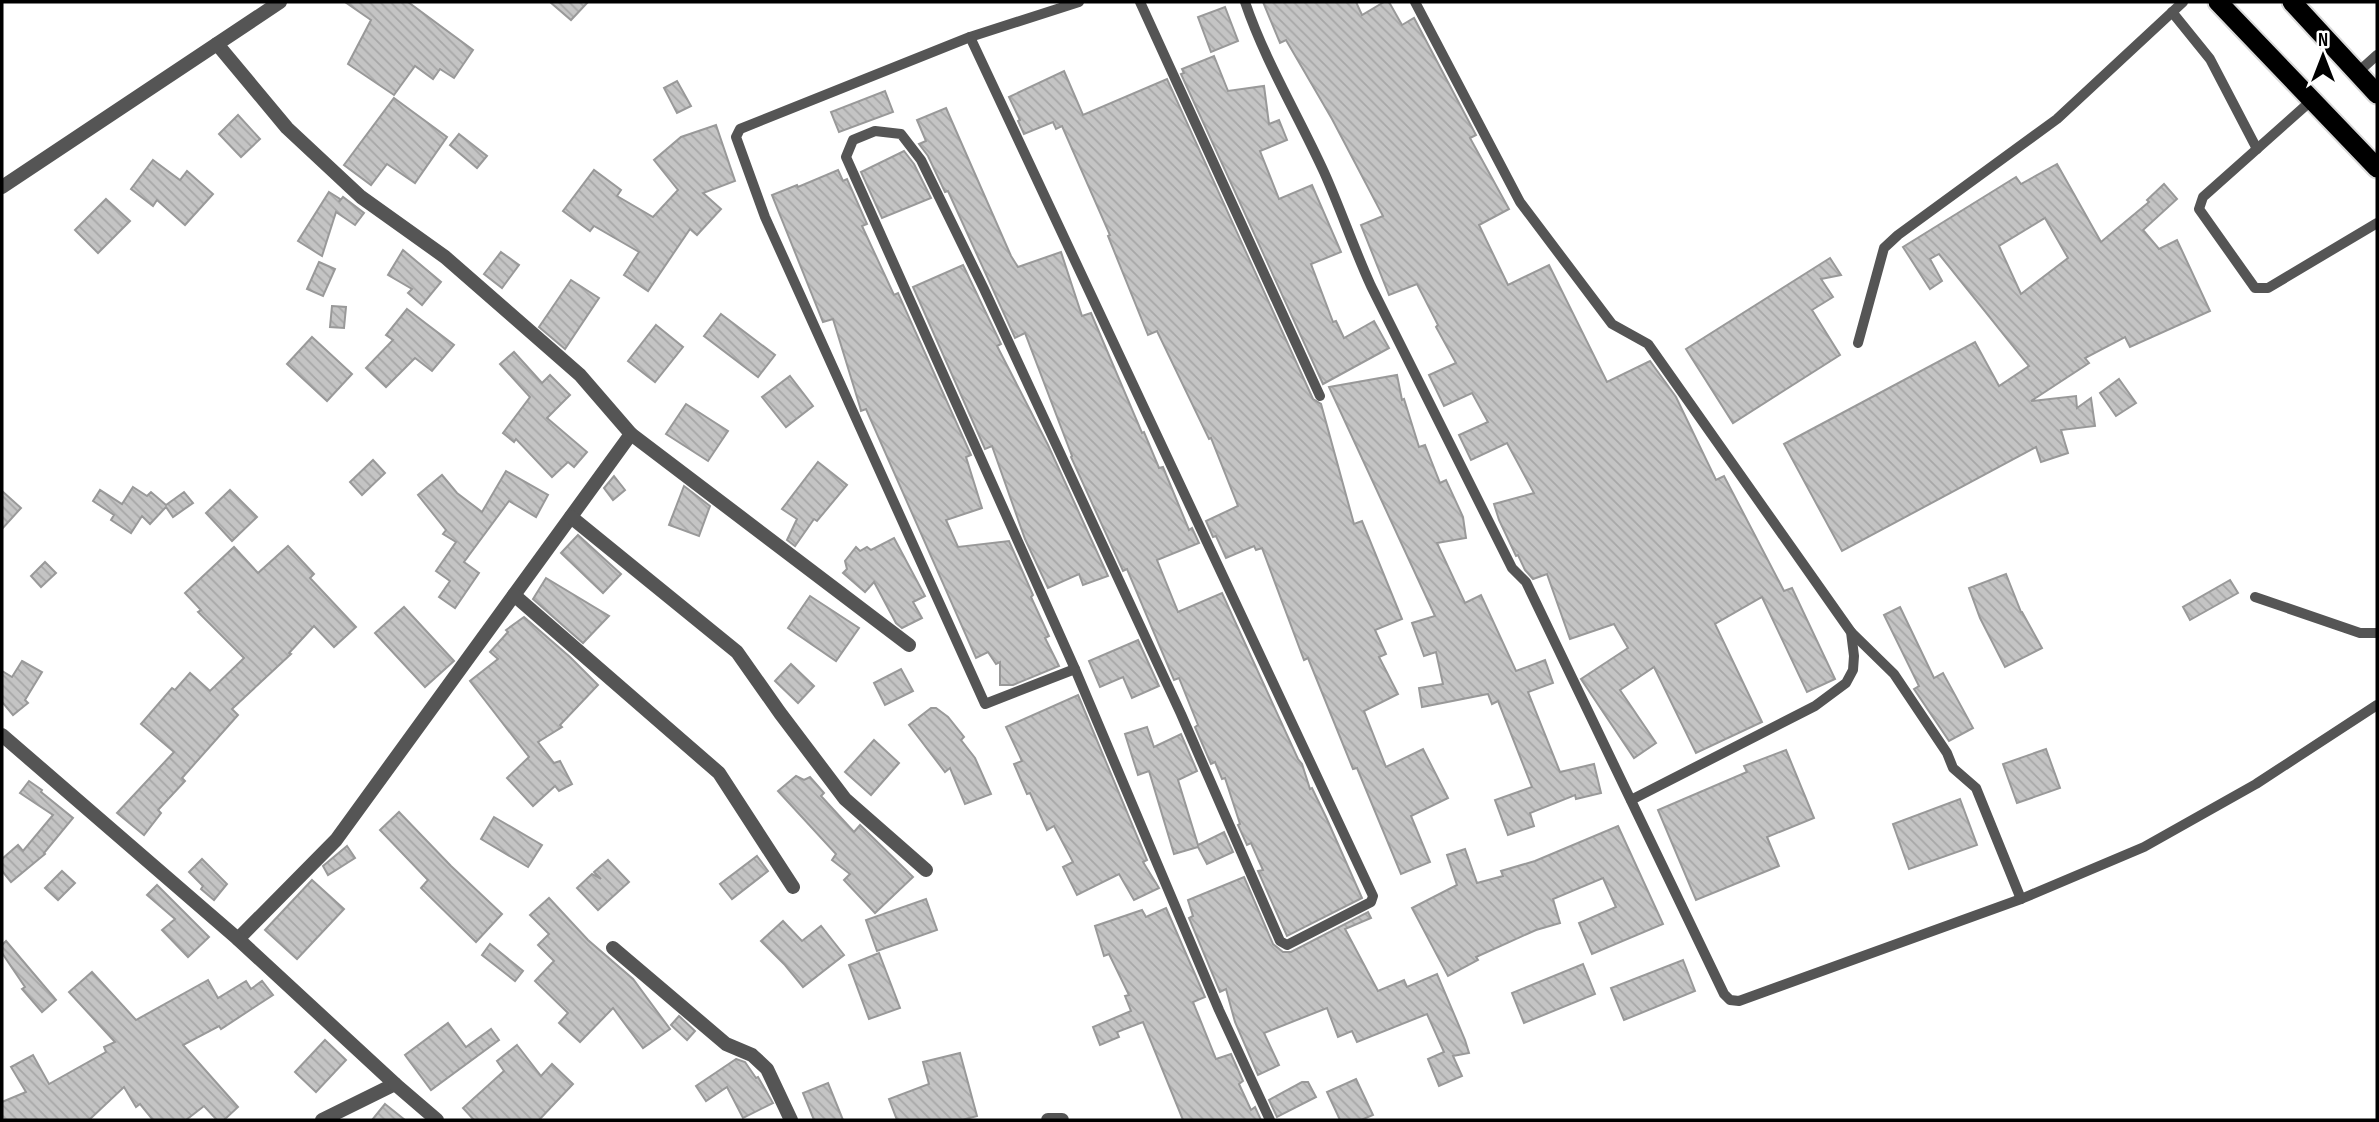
<svg xmlns="http://www.w3.org/2000/svg" width="2379" height="1122" font-family="'Sofia Sans Condensed',sans-serif">
<style>
.building{fill:url(#building-back-hatch);stroke:#999;stroke-width:2;fill-rule:evenodd}
.lines{fill:none;stroke-linecap:round;stroke-linejoin:round}
.trunk-casing{stroke:#dbdbdb;stroke-width:23}
.service{stroke:#555;stroke-width:10}
.minor{stroke:#555;stroke-width:14}
.trunk{stroke:#000;stroke-width:19}
</style>
<defs>
<pattern id="building-back-hatch" width="6" height="6" patternUnits="userSpaceOnUse" patternTransform="scale(1.75)"><rect width="6" height="6" fill="#c4c4c4"/><path d="M-1 5l2 2M0 0l6 6M5-1l2 2" fill="none" stroke="#a7a7a7"/></pattern>
</defs>
<rect width="100%" height="100%" fill="#fff"/>
<g class="building">
<polygon points="345,2 408,2 473,50 454,78 440,69 433,79 415,66 394,95 348,64 371,20"/>
<polygon points="550,2 588,2 571,20"/>
<polygon points="1263,2 1356,2 1362,15 1384,2 1389,2 1402,25 1414,18 1476,135 1470,138 1509,209 1479,225 1508,285 1549,265 1607,382 1650,361 1676,397 1716,480 1724,476 1784,591 1792,588 1835,679 1807,692 1762,597 1715,624 1762,722 1696,753 1654,667 1620,690 1656,743 1634,758 1581,679 1628,648 1614,624 1570,639 1547,574 1533,579 1525,570 1518,555 1516,556 1499,520 1494,504 1534,493 1507,443 1471,460 1459,435 1488,422 1472,393 1444,406 1429,375 1456,363 1436,327 1438,325 1417,284 1389,295 1361,225 1383,216 1332,119 1286,40 1280,43"/>
<polygon points="1225,7 1238,41 1211,52 1198,17"/>
<polygon points="1214,56 1228,91 1264,86 1269,124 1279,120 1287,140 1260,151 1279,199 1312,185 1341,252 1311,264 1333,322 1336,321 1344,338 1374,321 1389,348 1323,384 1181,74 1184,73 1182,69"/>
<polygon points="1064,71 1083,115 1167,79 1313,399 1321,404 1354,524 1362,521 1402,619 1375,630 1386,654 1379,657 1398,694 1364,711 1386,767 1423,749 1448,798 1411,816 1430,862 1401,874 1357,768 1353,769 1308,658 1304,660 1262,548 1256,550 1254,546 1226,558 1216,536 1213,537 1206,521 1238,506 1211,438 1209,439 1157,331 1148,335 1108,236 1110,235 1062,126 1056,129 1053,122 1024,134 1018,121 1020,120 1009,97"/>
<polygon points="677,81 691,106 677,113 664,88"/>
<polygon points="885,91 893,112 839,132 831,112"/>
<polygon points="394,98 447,137 415,183 387,164 371,185 344,165"/>
<polygon points="946,108 1011,256 1018,267 1061,252 1082,316 1091,313 1142,433 1144,432 1159,468 1163,467 1189,530 1192,528 1199,543 1157,560 1178,612 1222,593 1298,759 1302,764 1310,789 1312,788 1326,817 1362,898 1287,936 1258,871 1263,870 1251,843 1247,845 1238,825 1240,824 1225,778 1222,779 1215,762 1211,764 1195,727 1198,725 1179,678 1174,680 1127,569 1123,571 1071,457 1072,456 1025,333 1015,338 948,191 945,192 928,156 919,144 926,141 917,120"/>
<polygon points="238,115 260,139 241,157 219,134"/>
<polygon points="716,125 735,181 703,193 721,209 697,235 690,229 648,291 624,275 639,252 594,226 590,231 563,211 594,170 621,190 617,196 653,217 678,190 654,160 681,137"/>
<polygon points="459,134 487,156 477,168 450,145"/>
<polygon points="904,151 914,164 931,198 882,218 861,172"/>
<polygon points="153,160 180,180 187,171 213,194 185,225 157,200 153,206 131,189"/>
<path d="M2057,164L2101,242L2149,202L2147,200L2164,184L2177,199L2143,230L2159,249L2177,240L2210,311L2130,347L2125,337L2085,358L2089,363L2031,401L2076,396L2077,408L2091,398L2095,426L2061,430L2068,453L2041,462L2036,447L1842,551L1784,444L1975,342L1999,386L2029,366L1939,254L1930,259L1942,281L1930,289L1903,247L2016,177L2021,184ZM2045,218L2068,258L2021,294L1999,246Z"/>
<polygon points="838,170 843,181 847,179 867,224 862,226 894,295 898,293 971,455 966,457 982,508 946,520 958,547 1009,541 1033,595 1031,597 1049,636 1045,638 1059,666 1013,685 1000,685 1000,662 996,664 988,652 976,658 866,409 861,411 860,407 833,319 823,322 772,195 797,185 798,187"/>
<polygon points="329,192 340,199 339,202 343,197 364,213 355,225 336,212 322,256 298,241"/>
<polygon points="106,199 130,221 98,253 75,230"/>
<polygon points="403,250 441,282 422,305 408,293 412,289 388,275"/>
<polygon points="501,252 519,265 502,288 484,274"/>
<polygon points="1830,258 1841,275 1821,279 1833,297 1812,310 1840,355 1733,423 1686,349"/>
<polygon points="319,262 335,269 323,296 307,289"/>
<polygon points="963,265 1001,344 997,346 1048,445 1108,576 1083,585 1079,574 1048,588 1025,539 992,446 985,449 913,287"/>
<polygon points="571,280 599,298 565,349 539,327"/>
<polygon points="332,306 346,307 344,328 330,327"/>
<polygon points="407,309 454,345 432,371 415,358 386,387 366,368 393,340 386,335"/>
<polygon points="721,314 775,355 758,377 704,336"/>
<polygon points="656,325 683,347 655,382 628,361"/>
<polygon points="312,337 352,374 327,401 287,364"/>
<polygon points="514,352 542,383 550,375 570,395 547,418 587,452 574,467 568,462 552,477 516,439 514,442 503,433 530,397 500,364"/>
<polygon points="1397,375 1402,400 1404,399 1419,447 1425,445 1440,483 1446,480 1463,517 1466,538 1437,543 1465,603 1481,595 1516,671 1545,660 1553,683 1528,692 1560,772 1594,764 1601,793 1576,799 1575,795 1530,813 1534,826 1508,835 1495,800 1532,787 1498,701 1492,704 1488,694 1422,707 1419,688 1443,684 1436,652 1424,656 1412,623 1435,616 1329,387"/>
<polygon points="790,376 813,406 786,427 762,397"/>
<polygon points="2119,379 2136,403 2116,416 2100,393"/>
<polygon points="686,404 728,431 708,461 666,434"/>
<polygon points="373,460 385,473 362,495 350,482"/>
<polygon points="818,462 847,485 817,521 814,519 795,546 787,540 797,519 782,509"/>
<polygon points="506,471 548,495 536,517 509,501 464,562 479,573 455,608 439,597 450,581 436,571 456,542 443,534 446,530 418,495 442,475 457,493 482,512"/>
<polygon points="614,476 625,490 613,500 604,488"/>
<polygon points="684,486 710,506 699,536 669,525"/>
<polygon points="133,487 147,496 151,492 166,505 184,492 193,503 173,517 166,507 150,524 142,516 131,533 111,520 114,515 93,501 100,490 122,504"/>
<polygon points="230,490 257,517 232,541 206,513"/>
<polygon points="2,491 21,508 2,529"/>
<polygon points="578,535 621,574 603,593 561,553"/>
<polygon points="894,538 925,596 913,602 922,618 902,628 896,623 874,582 865,592 843,573 847,569 845,561 856,547 860,551 867,547 871,550"/>
<polygon points="288,546 314,574 310,578 356,627 334,647 314,626 289,653 291,654 232,709 238,715 182,778 185,781 158,810 161,813 144,835 117,813 174,752 141,724 172,688 175,690 190,673 210,691 244,658 198,612 201,610 185,593 234,547 258,573"/>
<polygon points="45,562 56,573 41,587 31,576"/>
<polygon points="2006,574 2021,612 2022,612 2042,648 2005,667 1980,618 1969,588"/>
<polygon points="546,578 609,616 583,643 533,599"/>
<polygon points="2230,580 2238,593 2190,620 2183,607"/>
<polygon points="810,596 859,628 836,661 788,628"/>
<polygon points="404,607 454,661 425,687 375,633"/>
<polygon points="1900,607 1934,678 1943,673 1973,728 1949,741 1914,689 1919,686 1884,615"/>
<polygon points="524,617 570,657 598,685 560,725 562,727 538,742 554,763 560,761 572,784 559,791 555,786 533,806 507,778 529,757 470,681 498,659 490,652 508,632 506,630"/>
<polygon points="1138,640 1159,686 1132,698 1123,677 1100,687 1089,661"/>
<polygon points="22,661 42,672 25,700 28,703 13,715 2,702 2,671 12,677"/>
<polygon points="791,664 814,686 798,703 775,681"/>
<polygon points="901,669 913,691 885,705 874,683"/>
<polygon points="1078,695 1147,860 1143,862 1159,888 1134,900 1119,874 1077,895 1063,867 1073,862 1054,826 1047,830 1030,793 1027,794 1014,764 1022,761 1006,727"/>
<polygon points="931,708 936,708 948,717 964,737 961,740 975,758 991,794 965,804 950,768 945,772 909,725"/>
<polygon points="1147,727 1154,747 1181,734 1197,771 1178,780 1198,845 1224,832 1233,852 1207,864 1198,847 1174,854 1149,771 1138,775 1125,734"/>
<polygon points="874,740 899,763 871,795 845,772"/>
<polygon points="2046,749 2060,788 2017,803 2003,764"/>
<polygon points="1786,750 1814,818 1767,837 1779,866 1696,900 1658,810 1747,772 1744,766"/>
<polygon points="796,776 804,780 810,777 824,793 821,796 854,832 860,825 913,877 875,913 844,880 850,874 832,860 836,854 778,791"/>
<polygon points="29,781 42,790 41,792 73,818 44,853 45,854 11,882 2,871 2,859 18,845 23,851 53,815 20,793"/>
<polygon points="1960,799 1977,845 1909,869 1893,824"/>
<polygon points="399,812 451,866 502,914 476,942 421,888 428,880 380,830"/>
<polygon points="494,817 542,845 528,867 481,839"/>
<polygon points="1618,826 1663,924 1592,954 1579,923 1616,907 1603,878 1553,899 1560,923 1536,930 1476,957 1478,960 1448,976 1412,908 1457,885 1447,855 1465,849 1477,883 1503,876 1501,871 1535,861"/>
<polygon points="347,846 355,858 328,875 323,866"/>
<polygon points="757,856 768,871 732,899 720,884"/>
<polygon points="202,859 227,884 214,900 201,889 203,886 189,872"/>
<polygon points="608,860 629,882 598,910 577,888 592,874 601,879 594,872"/>
<polygon points="62,871 75,883 58,900 45,888"/>
<polygon points="1244,877 1273,944 1283,952 1291,952 1368,912 1371,918 1345,929 1378,991 1404,980 1407,987 1437,974 1465,1040 1469,1053 1453,1056 1462,1076 1439,1086 1428,1059 1444,1052 1427,1014 1357,1042 1352,1031 1338,1037 1327,1008 1264,1033 1279,1065 1258,1075 1235,1022 1226,989 1220,992 1189,918 1193,916 1188,900"/>
<polygon points="312,880 344,909 297,959 265,930"/>
<polygon points="157,885 209,937 188,957 162,930 175,919 147,895"/>
<polygon points="549,898 588,940 633,979 670,1029 643,1048 613,1008 580,1042 559,1023 568,1013 535,981 554,961 538,945 549,934 530,915"/>
<polygon points="926,899 937,930 877,951 866,920"/>
<polygon points="1166,908 1205,997 1193,1002 1216,1059 1231,1054 1243,1081 1239,1084 1251,1110 1255,1107 1261,1120 1183,1120 1143,1022 1117,1032 1119,1037 1100,1045 1093,1027 1131,1011 1125,996 1129,995 1109,954 1104,956 1095,926 1142,910 1146,917"/>
<polygon points="783,921 802,941 821,926 844,955 803,987 785,965 761,941"/>
<polygon points="6,941 56,1000 42,1012 22,989 25,987 2,953 2,945"/>
<polygon points="490,944 523,971 515,981 482,955"/>
<polygon points="879,953 900,1008 869,1019 849,965"/>
<polygon points="1683,960 1695,991 1624,1020 1611,988"/>
<polygon points="1583,964 1595,994 1524,1023 1512,993"/>
<polygon points="92,972 136,1020 208,980 218,998 246,981 251,989 262,981 273,995 221,1029 219,1026 183,1045 238,1107 224,1120 217,1120 204,1106 186,1120 153,1120 140,1104 136,1107 124,1087 89,1120 2,1120 2,1102 26,1092 11,1067 33,1055 49,1084 106,1052 104,1047 115,1042 69,992"/>
<polygon points="679,1016 695,1031 687,1040 671,1025"/>
<polygon points="448,1023 466,1047 491,1029 499,1040 431,1090 405,1055"/>
<polygon points="325,1040 346,1060 316,1092 295,1072"/>
<polygon points="517,1045 541,1076 552,1064 573,1084 539,1120 474,1120 463,1108 504,1071 497,1061"/>
<polygon points="960,1053 977,1116 962,1120 897,1120 889,1099 929,1084 923,1062"/>
<polygon points="736,1059 745,1062 756,1078 758,1077 773,1103 743,1118 727,1087 706,1101 696,1086"/>
<polygon points="1356,1079 1373,1115 1361,1120 1340,1120 1327,1092"/>
<polygon points="1302,1082 1308,1082 1316,1097 1277,1117 1269,1100"/>
<polygon points="828,1083 843,1120 814,1120 803,1093"/>
<polygon points="385,1104 405,1120 372,1120"/>
</g>
<g class="lines">
<g class="trunk-casing">
<g id="trunk">
<polyline points="2218,2 2377,168"/>
<polyline points="2292,2 2377,94"/>
</g>
</g>
<g class="service">
<polyline points="1140,2 1320,396"/>
<path d="M1245,2C1265,61 1298,115 1324,172C1341,210 1354,249 1371,286L1512,568L1526,582L1724,994L1730,1000L1739,1001L2021,899L2144,847L2256,784L2377,705"/>
<polyline points="1415,2 1520,202 1612,324 1648,344 1851,632 1854,656 1853,670 1846,683 1815,706 1631,800"/>
<polyline points="2172,12 2210,59 2257,149"/>
<polyline points="970,37 1373,896 1371,902 1287,945 1280,941 1181,714 984,289 921,160 901,134 875,131 853,140 846,157 1075,669 1219,1010 1270,1120"/>
<polyline points="2357,73 2377,55"/>
<polyline points="2312,100 2203,197 2199,209 2255,288 2268,288 2377,223"/>
<polyline points="1858,343 1884,248 1898,235 2057,119 2183,2"/>
<polyline points="2255,597 2360,633 2377,633"/>
<polyline points="1851,632 1894,674 1947,753 1953,768 1976,788 2021,899"/>
<polyline points="1075,669 985,704 765,217 736,137 740,129 970,37 1079,2"/>
</g>
<g class="minor">
<polyline points="217,44 287,128 361,197 445,257 580,375 631,434 336,840 238,939"/>
<polyline points="2,187 280,2"/>
<polyline points="631,434 909,645"/>
<polyline points="571,517 737,652 780,713 845,799 926,870"/>
<polyline points="514,595 719,773 793,887"/>
<polyline points="2,735 238,939 395,1084 322,1120"/>
<polyline points="613,948 726,1044 752,1055 767,1069 791,1120"/>
<polyline points="395,1084 437,1120"/>
<polyline points="1048,1120 1062,1120"/>
</g>
<use href="#trunk" class="trunk"/>
</g>
<rect width="2379" height="1122" fill="none" stroke="#000000" stroke-width="7"/>
<g transform="translate(2323 56)" stroke="#ffffff" stroke-width="5" paint-order="stroke">
<path d="M0-5L12 26L0 18L-12 26Z" fill="#000000"/>
<text y="-10" font-size="19" font-weight="bold" text-anchor="middle" fill="#000000">N</text>
</g>
</svg>
